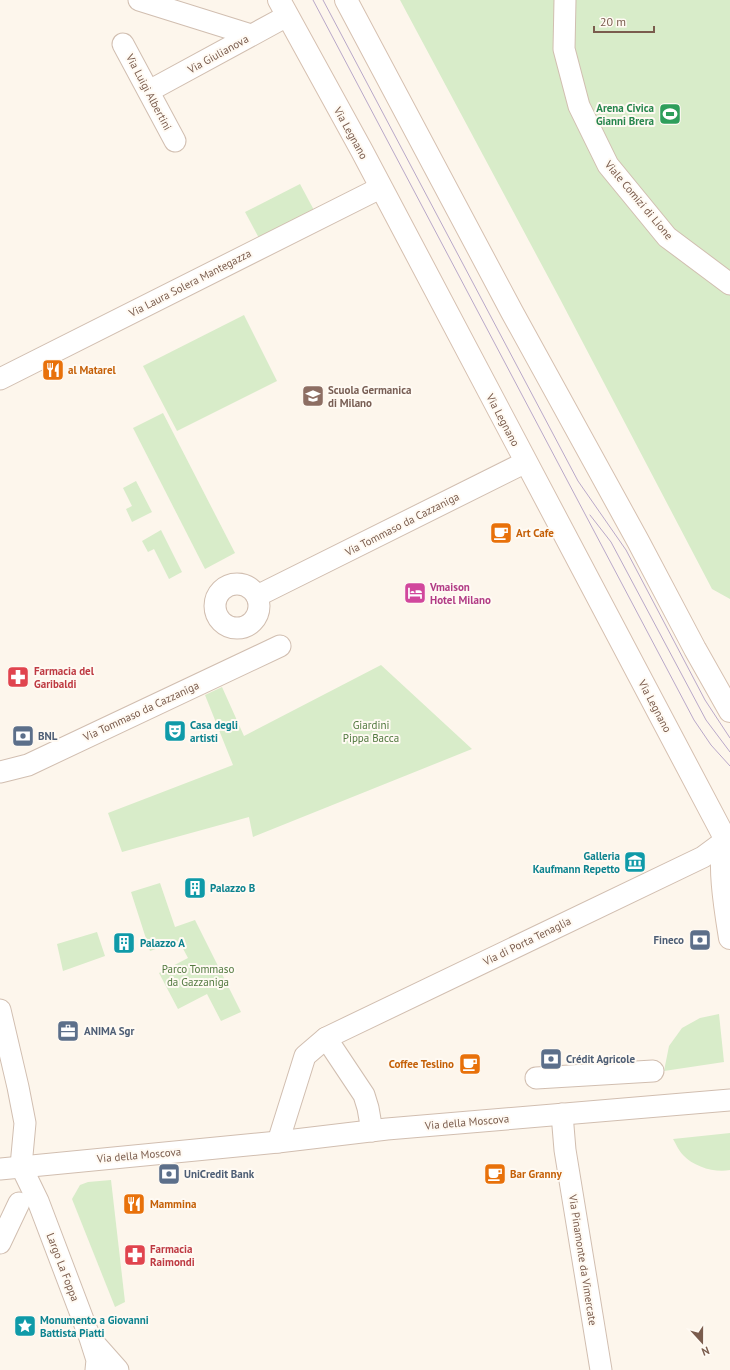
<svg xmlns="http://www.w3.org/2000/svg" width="730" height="1370" font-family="'PT Sans',sans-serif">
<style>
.green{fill:#d8ecc9}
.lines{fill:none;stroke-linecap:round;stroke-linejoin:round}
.street-casing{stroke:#d1beb0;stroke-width:23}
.secondary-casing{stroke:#d6c0b0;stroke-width:24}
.street{stroke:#fff;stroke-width:21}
.secondary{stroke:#fff;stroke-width:22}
.tram{stroke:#b9a8c9;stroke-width:1}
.labels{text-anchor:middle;stroke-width:4;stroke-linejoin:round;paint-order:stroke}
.street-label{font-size:11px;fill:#7a5c4d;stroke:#fffaf3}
.leisure-label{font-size:11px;font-weight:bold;fill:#27864d;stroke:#fffaf3;text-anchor:end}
.food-label{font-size:11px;font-weight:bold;fill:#c56008;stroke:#fffaf3;text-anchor:start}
.education-label{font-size:11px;font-weight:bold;fill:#785e54;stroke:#fffaf3;text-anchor:start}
.hotel-label{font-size:11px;font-weight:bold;fill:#b23c85;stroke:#fffaf3;text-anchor:start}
.health-label{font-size:11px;font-weight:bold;fill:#be3a42;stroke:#fffaf3;text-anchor:start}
.culture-label{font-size:11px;font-weight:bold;fill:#0d838f;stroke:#fffaf3;text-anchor:start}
.park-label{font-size:11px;fill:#537a41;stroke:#fffaf3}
.service-label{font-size:11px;font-weight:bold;fill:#4e5e75;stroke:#fffaf3;text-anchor:start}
</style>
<rect width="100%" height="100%" fill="#fdf6ec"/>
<g class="green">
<polygon points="400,0 730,0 730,599 712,589 560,299"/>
<polygon points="300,184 315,212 260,240 245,212"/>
<polygon points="244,315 277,381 177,431 143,366"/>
<polygon points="163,413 235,553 205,569 133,428"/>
<polygon points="136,481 152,512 132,522 126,509 132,506 123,488"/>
<polygon points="161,530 182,572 169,579 154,549 148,552 142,541"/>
<polygon points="381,665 472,749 253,837 249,817 122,852 108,813 233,765 205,695 222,687 244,736"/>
<polygon points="160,883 175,927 195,920 241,1012 221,1021 207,994 178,1009 159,973 188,958 179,941 150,951 131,892"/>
<polygon points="97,932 105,956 63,971 57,944"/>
<polygon points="719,1014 724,1062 664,1071 669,1046 682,1028 700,1018"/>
<path d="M730,1133V1170C715,1173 694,1167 683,1155C679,1151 676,1144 673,1139Z"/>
<polygon points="111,1180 125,1302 115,1307 72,1199 80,1185 88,1182"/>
</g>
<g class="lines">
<g class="street-casing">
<g id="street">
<polyline points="139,0 251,35"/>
<polyline points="565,0 564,49 579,106 608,165 667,237 730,284"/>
<polyline points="123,44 175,141"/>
<polyline points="149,91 287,16"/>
<polyline points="0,379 380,188"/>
<circle cx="237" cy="606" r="22"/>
<polyline points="257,596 526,462"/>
<polyline points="0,772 28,765 280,646"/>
<polyline points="0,1010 18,1087 25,1123 21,1166"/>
<polyline points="326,1038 364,1095 368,1108 372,1131"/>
<polyline points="536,1078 653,1071"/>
<polyline points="562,1114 565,1150 601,1370"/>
<polyline points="278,1142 305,1056 326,1038 703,857 726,840"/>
<polyline points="21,1166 38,1201 90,1338 97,1360 96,1370"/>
<polyline points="0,1169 278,1142 387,1129 730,1100"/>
<polyline points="0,1243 19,1203"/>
<polyline points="94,1343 118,1370"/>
</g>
</g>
<g class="secondary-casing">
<g id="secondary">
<polyline points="279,0 362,151 726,840 730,844"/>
<polyline points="346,0 512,312 638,541 695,649 730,711"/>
<path d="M730,836C729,837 727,838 726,840C716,856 727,919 730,938"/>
</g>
</g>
<use href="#street" class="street"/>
<use href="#secondary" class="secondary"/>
<g class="tram">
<polyline points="313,0 694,720 711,745 730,766"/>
<polyline points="323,0 578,481 626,550 705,700 730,738"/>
<polyline points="590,515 611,542 706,720 730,752"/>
</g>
</g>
<defs>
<g id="stadium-square" transform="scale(1.15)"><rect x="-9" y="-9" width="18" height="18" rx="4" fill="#2e9e5b" stroke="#fffaf3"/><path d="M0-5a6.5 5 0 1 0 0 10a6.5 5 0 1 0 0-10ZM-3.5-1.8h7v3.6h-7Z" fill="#fff"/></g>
<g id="restaurant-square" transform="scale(1.15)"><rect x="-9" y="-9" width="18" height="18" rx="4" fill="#e8710a" stroke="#fffaf3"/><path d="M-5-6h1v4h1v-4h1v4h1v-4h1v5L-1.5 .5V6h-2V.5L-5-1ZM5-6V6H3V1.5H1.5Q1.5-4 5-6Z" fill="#fff"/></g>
<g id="school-square" transform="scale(1.15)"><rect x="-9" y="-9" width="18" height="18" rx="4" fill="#8d6e63" stroke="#fffaf3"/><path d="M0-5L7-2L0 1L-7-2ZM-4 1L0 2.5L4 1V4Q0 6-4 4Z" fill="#fff"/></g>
<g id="cafe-square" transform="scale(1.15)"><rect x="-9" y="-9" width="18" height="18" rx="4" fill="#e8710a" stroke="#fffaf3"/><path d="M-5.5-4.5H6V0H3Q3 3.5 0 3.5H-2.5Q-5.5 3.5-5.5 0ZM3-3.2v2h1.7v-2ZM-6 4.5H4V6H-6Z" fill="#fff"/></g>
<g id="hotel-square" transform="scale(1.15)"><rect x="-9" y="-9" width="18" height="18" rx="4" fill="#d1479c" stroke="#fffaf3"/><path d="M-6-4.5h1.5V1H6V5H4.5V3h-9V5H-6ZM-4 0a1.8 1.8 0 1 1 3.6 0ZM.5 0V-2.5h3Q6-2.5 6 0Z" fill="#fff"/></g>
<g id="pharmacy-square" transform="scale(1.15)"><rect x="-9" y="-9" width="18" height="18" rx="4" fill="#e0444e" stroke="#fffaf3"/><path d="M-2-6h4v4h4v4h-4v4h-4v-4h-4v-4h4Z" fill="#fff"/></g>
<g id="theatre-square" transform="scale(1.15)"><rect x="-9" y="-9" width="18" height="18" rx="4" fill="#0f9aa8" stroke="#fffaf3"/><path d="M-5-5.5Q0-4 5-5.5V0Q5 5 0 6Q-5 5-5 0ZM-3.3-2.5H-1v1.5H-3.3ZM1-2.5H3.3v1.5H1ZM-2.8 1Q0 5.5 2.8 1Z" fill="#fff"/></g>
<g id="bank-square" transform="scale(1.15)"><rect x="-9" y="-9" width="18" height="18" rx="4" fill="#5c6f8a" stroke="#fffaf3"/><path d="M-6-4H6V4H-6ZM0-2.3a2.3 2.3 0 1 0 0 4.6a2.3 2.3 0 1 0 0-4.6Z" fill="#fff"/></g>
<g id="museum-square" transform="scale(1.15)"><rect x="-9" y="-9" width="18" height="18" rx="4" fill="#0f9aa8" stroke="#fffaf3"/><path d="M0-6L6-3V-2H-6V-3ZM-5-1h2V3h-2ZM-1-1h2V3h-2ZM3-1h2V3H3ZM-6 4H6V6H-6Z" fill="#fff"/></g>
<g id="building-square" transform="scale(1.15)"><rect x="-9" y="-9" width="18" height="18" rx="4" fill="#0f9aa8" stroke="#fffaf3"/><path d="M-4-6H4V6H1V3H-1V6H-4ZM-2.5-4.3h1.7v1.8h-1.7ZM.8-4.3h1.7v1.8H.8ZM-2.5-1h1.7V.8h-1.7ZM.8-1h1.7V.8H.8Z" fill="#fff"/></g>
<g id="office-square" transform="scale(1.15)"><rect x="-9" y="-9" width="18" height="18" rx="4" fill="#5c6f8a" stroke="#fffaf3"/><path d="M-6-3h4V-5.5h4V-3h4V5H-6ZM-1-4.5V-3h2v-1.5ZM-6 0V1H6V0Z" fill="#fff"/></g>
<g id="sight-square" transform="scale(1.15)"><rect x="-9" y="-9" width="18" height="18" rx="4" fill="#0f9aa8" stroke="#fffaf3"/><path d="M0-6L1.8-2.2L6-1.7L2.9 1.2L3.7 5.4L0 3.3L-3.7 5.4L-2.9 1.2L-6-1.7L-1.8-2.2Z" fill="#fff"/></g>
</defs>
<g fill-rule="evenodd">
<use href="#stadium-square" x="670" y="114"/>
<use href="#restaurant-square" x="53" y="370"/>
<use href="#school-square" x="313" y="396"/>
<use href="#cafe-square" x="501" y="533"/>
<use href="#hotel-square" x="415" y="593"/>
<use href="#pharmacy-square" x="18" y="677"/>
<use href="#theatre-square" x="175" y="731"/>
<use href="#bank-square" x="23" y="736"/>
<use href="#museum-square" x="635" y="862"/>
<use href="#building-square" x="195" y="888"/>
<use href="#bank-square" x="700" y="940"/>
<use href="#building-square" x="124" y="943"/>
<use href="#office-square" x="68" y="1031"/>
<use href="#bank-square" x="551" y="1059"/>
<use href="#cafe-square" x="470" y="1064"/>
<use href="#bank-square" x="169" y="1174"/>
<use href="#cafe-square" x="495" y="1174"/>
<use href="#restaurant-square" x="134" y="1204"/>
<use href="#pharmacy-square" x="135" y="1255"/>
<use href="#sight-square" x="25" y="1326"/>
</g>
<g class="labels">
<g class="street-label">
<text transform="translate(218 54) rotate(-29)" y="4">Via Giulianova</text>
<text transform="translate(149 92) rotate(62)" y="4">Via Luigi Albertini</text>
<text transform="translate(351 133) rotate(61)" y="4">Via Legnano</text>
<text transform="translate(639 200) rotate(50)" y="4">Viale Comizi di Lione</text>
<text transform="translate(190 283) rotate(-27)" y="4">Via Laura Solera Mantegazza</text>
<text transform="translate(503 420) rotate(62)" y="4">Via Legnano</text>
<text transform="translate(402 524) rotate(-27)" y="4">Via Tommaso da Cazzaniga</text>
<text transform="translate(655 706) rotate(62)" y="4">Via Legnano</text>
<text transform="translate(141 711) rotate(-25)" y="4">Via Tommaso da Cazzaniga</text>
<text transform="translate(527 941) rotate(-26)" y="4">Via di Porta Tenaglia</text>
<text transform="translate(467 1122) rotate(-5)" y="4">Via della Moscova</text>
<text transform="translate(139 1155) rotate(-5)" y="4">Via della Moscova</text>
<text transform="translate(583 1260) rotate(81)" y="4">Via Pinamonte da Vimercate</text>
<text transform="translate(63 1267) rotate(69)" y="4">Largo La Foppa</text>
</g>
<g class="leisure-label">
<text x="654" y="112">Arena Civica<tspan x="654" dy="13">Gianni Brera</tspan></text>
</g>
<g class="food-label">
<text x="68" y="374">al Matarel</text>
<text x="516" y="537">Art Cafe</text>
<text x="454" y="1068" text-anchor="end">Coffee Teslino</text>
<text x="510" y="1178">Bar Granny</text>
<text x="150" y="1208">Mammina</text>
</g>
<g class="education-label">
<text x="328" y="394">Scuola Germanica<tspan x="328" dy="13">di Milano</tspan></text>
</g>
<g class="hotel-label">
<text x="430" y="591">Vmaison<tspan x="430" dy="13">Hotel Milano</tspan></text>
</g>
<g class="health-label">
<text x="34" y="675">Farmacia del<tspan x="34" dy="13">Garibaldi</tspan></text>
<text x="150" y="1253">Farmacia<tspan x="150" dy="13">Raimondi</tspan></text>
</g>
<g class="culture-label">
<text x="190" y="729">Casa degli<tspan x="190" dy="13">artisti</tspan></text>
<text x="620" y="860" text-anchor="end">Galleria<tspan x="620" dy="13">Kaufmann Repetto</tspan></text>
<text x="210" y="892">Palazzo B</text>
<text x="140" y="947">Palazzo A</text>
<text x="40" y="1324">Monumento a Giovanni<tspan x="40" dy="13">Battista Piatti</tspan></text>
</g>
<g class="park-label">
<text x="371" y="729">Giardini<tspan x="371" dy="13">Pippa Bacca</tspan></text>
<text x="198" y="973">Parco Tommaso<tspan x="198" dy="13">da Gazzaniga</tspan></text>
</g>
<g class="service-label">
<text x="38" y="740">BNL</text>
<text x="684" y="944" text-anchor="end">Fineco</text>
<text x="84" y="1035">ANIMA Sgr</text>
<text x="566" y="1063">Crédit Agricole</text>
<text x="184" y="1178">UniCredit Bank</text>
</g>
</g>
<g transform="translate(702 1342) rotate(159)" stroke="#fffaf3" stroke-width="3" paint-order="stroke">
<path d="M0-3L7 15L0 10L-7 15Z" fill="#7a5c4d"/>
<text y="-6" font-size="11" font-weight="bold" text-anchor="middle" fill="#7a5c4d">N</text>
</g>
<path d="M594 26v6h60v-6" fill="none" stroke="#7a5c4d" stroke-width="2"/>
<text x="600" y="26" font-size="12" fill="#7a5c4d" stroke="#fffaf3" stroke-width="3" paint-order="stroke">20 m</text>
</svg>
